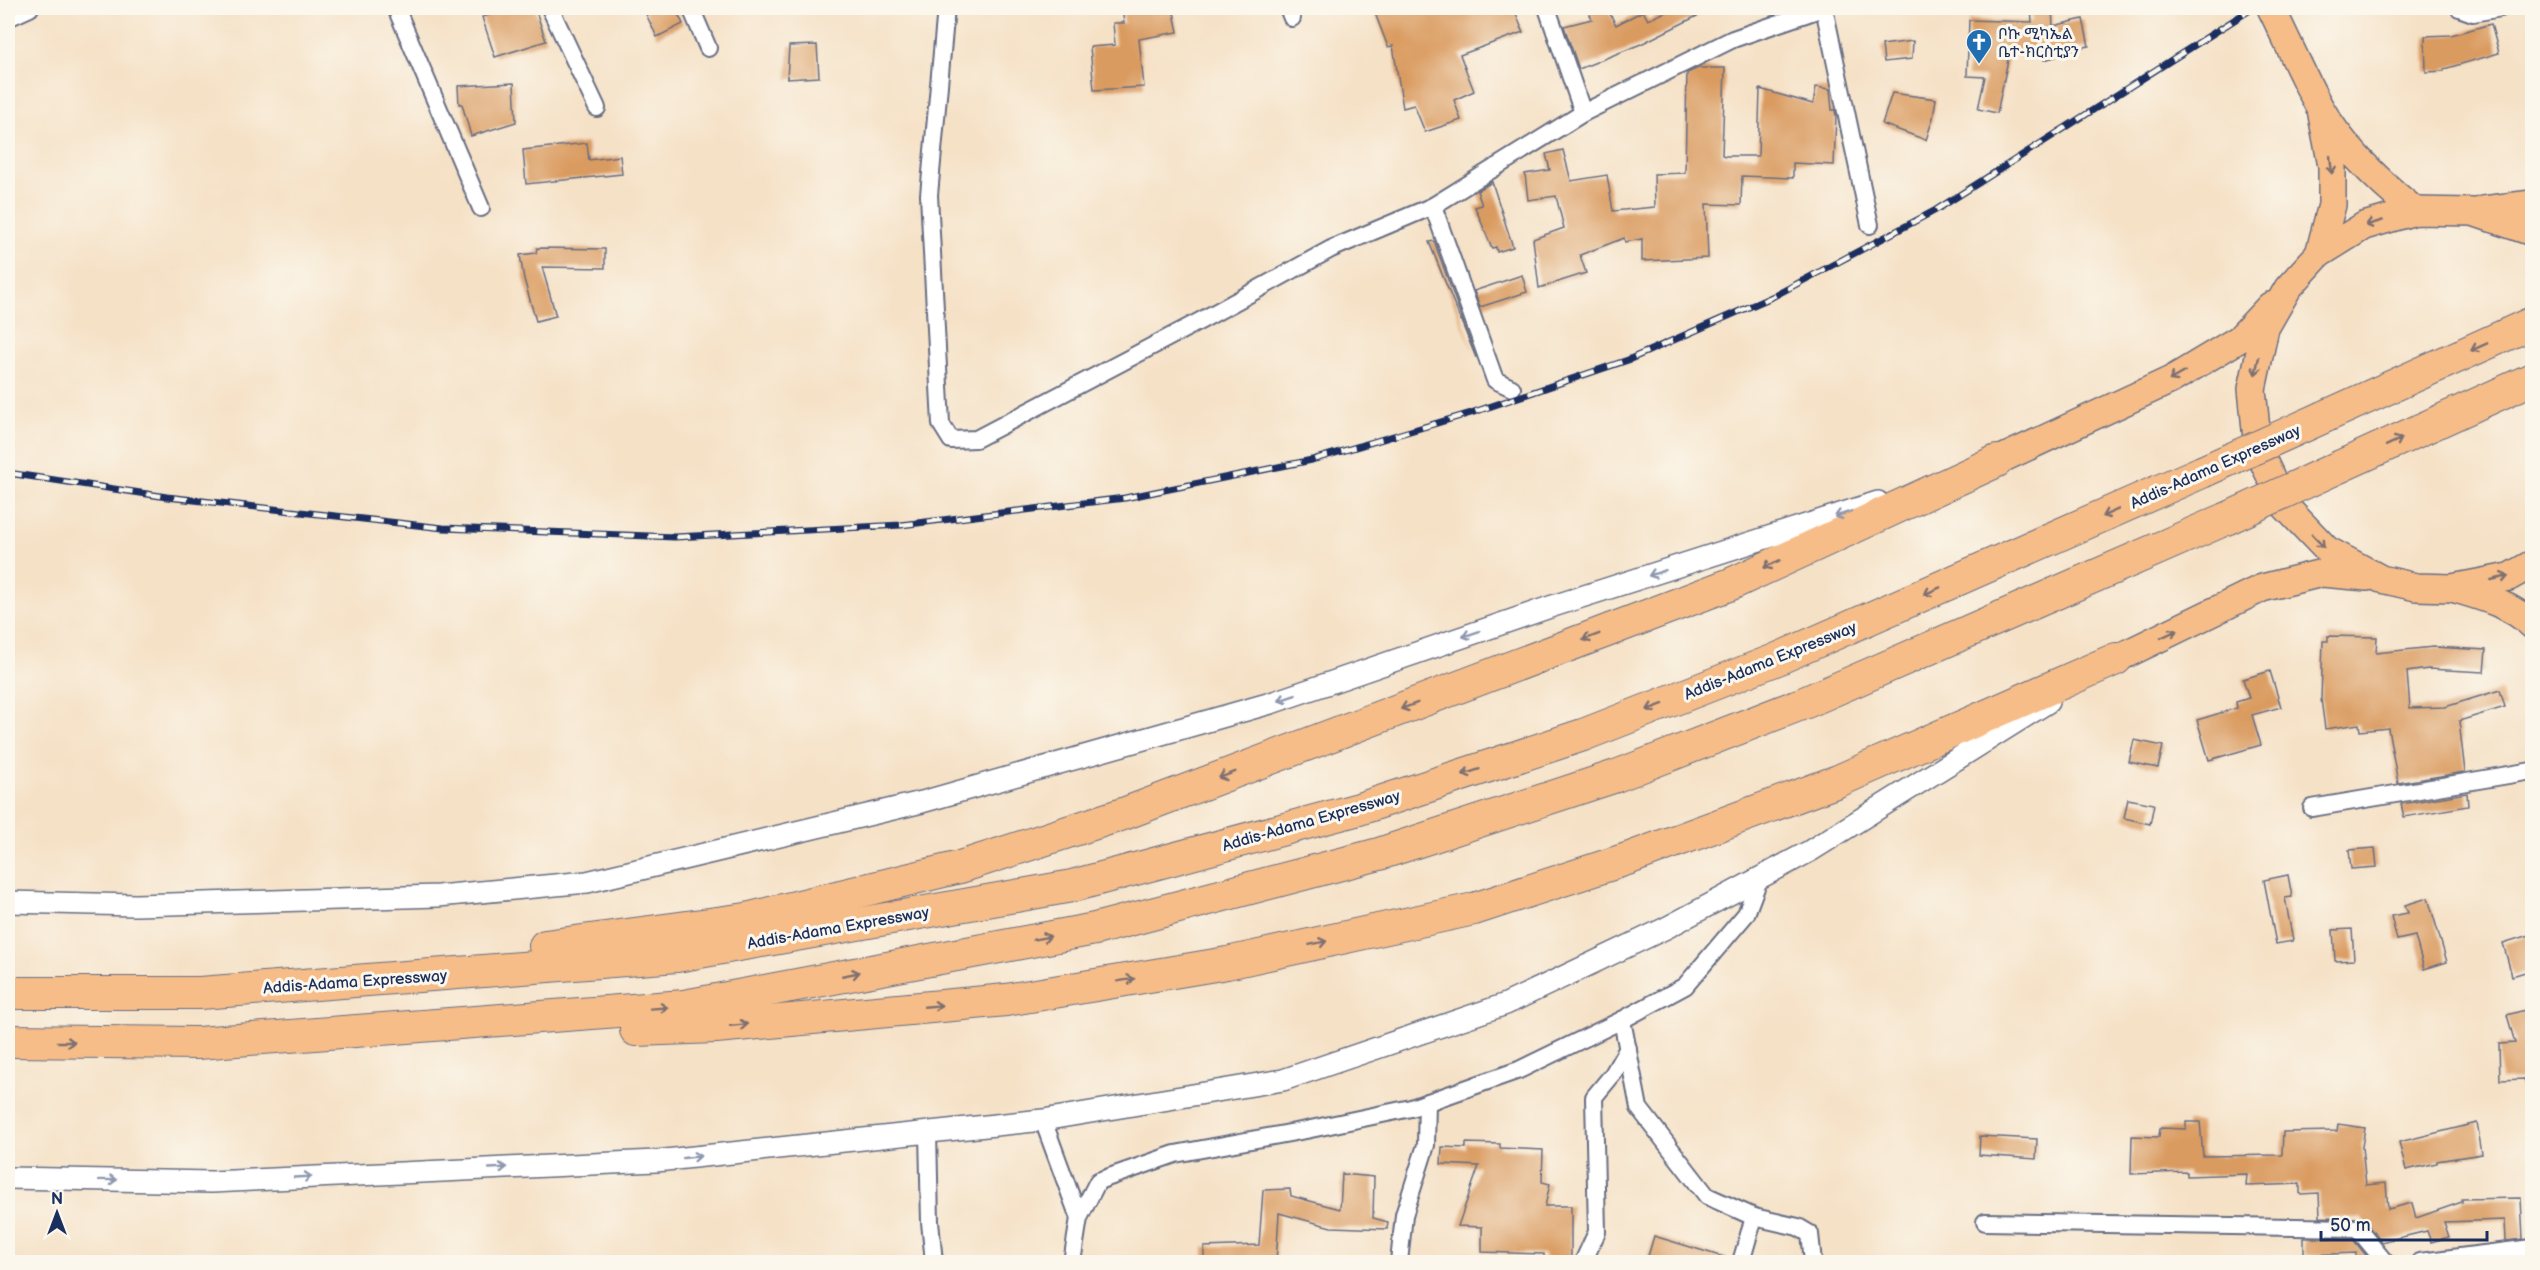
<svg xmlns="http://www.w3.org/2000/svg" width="2540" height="1270" font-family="'Balsamiq Sans','Noto Sans Ethiopic',sans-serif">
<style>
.building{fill:#da9b60}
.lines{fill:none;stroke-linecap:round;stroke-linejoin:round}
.minor-casing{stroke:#676d82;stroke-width:20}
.tertiary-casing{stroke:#676d82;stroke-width:24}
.primary-casing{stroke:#676d82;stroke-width:30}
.motorway-casing{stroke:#676d82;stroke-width:34}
.minor{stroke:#fff;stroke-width:16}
.tertiary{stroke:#fff;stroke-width:21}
.primary{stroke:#f7bd88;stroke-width:27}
.motorway{stroke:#f7bd88;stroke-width:32}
.rail-casing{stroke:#1b2f5e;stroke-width:7}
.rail{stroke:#fbf7ec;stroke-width:4.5;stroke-dasharray:14;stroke-linecap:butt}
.motorway-bridge-casing{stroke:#676d82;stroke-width:34;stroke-linecap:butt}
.motorway-bridge{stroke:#f7bd88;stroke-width:32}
.oneway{stroke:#7e6f71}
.oneway2{stroke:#8d97ae}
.labels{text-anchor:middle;stroke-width:6;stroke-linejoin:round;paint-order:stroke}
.poi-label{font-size:16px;fill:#1b2f5e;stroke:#fbf7ec;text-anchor:start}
.street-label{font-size:16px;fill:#1b2f5e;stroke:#fbf7ec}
</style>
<rect width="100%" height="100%" fill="#fbf7ec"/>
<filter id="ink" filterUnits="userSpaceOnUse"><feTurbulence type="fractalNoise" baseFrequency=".0167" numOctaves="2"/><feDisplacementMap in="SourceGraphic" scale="12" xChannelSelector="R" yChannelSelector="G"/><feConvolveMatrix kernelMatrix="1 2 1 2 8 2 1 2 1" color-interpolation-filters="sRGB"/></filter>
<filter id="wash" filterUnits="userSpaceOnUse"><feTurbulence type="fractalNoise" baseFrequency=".008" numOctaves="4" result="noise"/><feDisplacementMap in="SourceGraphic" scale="24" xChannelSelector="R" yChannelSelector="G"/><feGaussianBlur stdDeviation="1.35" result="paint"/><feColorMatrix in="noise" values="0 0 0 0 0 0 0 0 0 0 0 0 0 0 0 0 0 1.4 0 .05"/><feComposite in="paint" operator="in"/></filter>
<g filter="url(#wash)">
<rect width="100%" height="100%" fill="#f5e1c6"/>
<g id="blocks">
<g class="building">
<polygon points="514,8 535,8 546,41 495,57 482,17"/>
<polygon points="643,8 675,8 683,24 657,37"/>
<polygon points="1122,8 1173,8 1178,32 1139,39 1144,87 1094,90 1090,47 1115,45 1113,23 1124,23"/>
<polygon points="1373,8 1514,8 1523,32 1460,55 1474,91 1454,100 1461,120 1425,132 1414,105 1403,108 1393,46 1388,47"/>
<polygon points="1587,8 1607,8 1616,25 1643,11 1648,20 1674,8 1713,8 1641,44 1579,69 1564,26 1592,19"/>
<polygon points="2031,8 2052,8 2053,26 2083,19 2089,46 2065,51 2066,54 2044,60 2042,55 2009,55 1997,113 1978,109 1985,77 1967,76 1969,20 2032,22"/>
<polygon points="2491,24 2499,53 2444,69 2444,71 2426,72 2425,36 2451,35"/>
<polygon points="1913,41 1912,59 1884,62 1882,45"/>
<polygon points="817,45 819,77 787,79 789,46"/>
<polygon points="1698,68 1725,68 1722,155 1725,156 1758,156 1760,89 1813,104 1816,87 1830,89 1832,110 1835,110 1836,116 1834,165 1793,163 1793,178 1742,176 1741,205 1706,204 1708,258 1642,261 1642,239 1625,242 1624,238 1580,255 1586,273 1539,288 1533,239 1564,228 1556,196 1528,200 1525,174 1550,170 1546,154 1563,150 1571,181 1607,175 1613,211 1655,207 1654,174 1685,173 1687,73"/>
<polygon points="514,83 516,122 471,136 462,104 459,104 458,86"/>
<polygon points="1892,93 1936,99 1933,118 1926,140 1882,124"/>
<polygon points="587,143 589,160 620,156 622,174 526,184 523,150"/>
<polygon points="1492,182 1513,247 1497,252 1496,247 1492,248 1475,207 1482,205 1477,191"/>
<polygon points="1434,241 1476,358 1429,242"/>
<polygon points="537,248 605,249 605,268 542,267 556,316 536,321 524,279 520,255 536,253"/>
<polygon points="1522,275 1527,292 1480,307 1474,291"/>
<polygon points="2328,636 2377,637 2376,653 2433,647 2486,650 2484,672 2428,669 2407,672 2410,708 2445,707 2500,690 2505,707 2459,721 2465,772 2398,783 2388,728 2360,731 2359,724 2325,729 2321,699 2323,641 2328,641"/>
<polygon points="2270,671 2281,707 2252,715 2261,745 2209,760 2197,720 2237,708 2236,702 2249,698 2243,679"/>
<polygon points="2134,740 2163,746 2158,768 2129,762"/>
<polygon points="2467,793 2468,806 2404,817 2401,804"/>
<polygon points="2128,799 2154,804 2150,824 2124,818"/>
<polygon points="2375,848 2377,867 2351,869 2349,850"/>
<polygon points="2288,875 2292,897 2285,898 2293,941 2276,944 2264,880"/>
<polygon points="2428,898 2447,962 2424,969 2415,936 2397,940 2391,916 2408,913 2405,905"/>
<polygon points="2352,929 2354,960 2335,961 2333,930"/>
<polygon points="2532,934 2532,970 2512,976 2503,943"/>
<polygon points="2532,1008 2532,1088 2527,1089 2524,1079 2500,1080 2499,1044 2515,1043 2507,1015"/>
<polygon points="2186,1122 2200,1122 2203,1156 2282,1155 2283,1132 2337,1131 2338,1124 2365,1128 2362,1147 2366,1185 2386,1183 2388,1209 2412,1203 2416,1218 2462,1202 2462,1199 2521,1198 2523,1239 2506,1241 2505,1220 2444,1222 2449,1237 2431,1242 2427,1231 2382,1242 2361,1218 2320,1217 2319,1193 2300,1194 2300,1184 2246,1186 2247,1174 2187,1176 2187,1172 2131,1174 2132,1136 2159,1137 2160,1128 2186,1129"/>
<polygon points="2477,1123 2482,1154 2437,1161 2437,1163 2406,1170 2399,1142"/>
<polygon points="1980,1136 2037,1139 2036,1159 1979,1155"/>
<polygon points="1466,1143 1500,1144 1500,1148 1543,1150 1542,1182 1550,1184 1545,1206 1571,1206 1571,1258 1544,1258 1544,1254 1482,1252 1482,1227 1458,1226 1479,1166 1441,1164 1442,1147 1466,1148"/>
<polygon points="1342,1174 1374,1177 1373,1218 1388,1222 1387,1229 1331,1227 1279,1213 1276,1263 1204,1263 1204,1247 1259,1245 1263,1190 1290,1189 1291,1196 1340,1209"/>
<polygon points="1654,1236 1727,1258 1726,1263 1646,1263"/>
<polygon points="2304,1238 2352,1238 2372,1263 2356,1263 2356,1253 2304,1255"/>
</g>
</g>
</g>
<g filter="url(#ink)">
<use href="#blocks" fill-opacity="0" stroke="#676d82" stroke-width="1.5"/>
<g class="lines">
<g class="minor-casing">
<g id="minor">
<polyline points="396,8 481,208"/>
<polyline points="550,8 597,108"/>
<polyline points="691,8 708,48"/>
<polyline points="946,8 929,195 941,424 951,440 976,439 1200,321 1331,249 1433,206 1583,113 1733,39 1823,8"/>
<polyline points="1288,8 1292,18"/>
<polyline points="1547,8 1583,113"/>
<polyline points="1824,8 1870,225"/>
<polyline points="2459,8 2473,13 2501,8"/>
<polyline points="8,18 30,8"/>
<polyline points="1433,206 1495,380 1512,388"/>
<polyline points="2312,808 2532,771"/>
<polyline points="1760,877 1746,914 1685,986 1622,1020 1639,1108 1707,1196 1754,1217 1798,1227 1810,1234 1813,1262"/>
<polyline points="1043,1120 1079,1218 1072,1262"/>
<polyline points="928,1133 930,1222 934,1262"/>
<polyline points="1079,1218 1098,1181 1175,1154 1306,1130 1411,1108 1519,1070 1622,1020"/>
<polyline points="1985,1222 2357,1228 2385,1262"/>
<polyline points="1399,1262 1404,1215 1426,1145 1427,1102"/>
<polyline points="1583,1262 1597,1232 1594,1097 1613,1074 1628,1048"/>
<polyline points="1741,1262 1754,1217"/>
<polyline points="2420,1262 2532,1248"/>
</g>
</g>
<g class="tertiary-casing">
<g id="tertiary">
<polyline points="8,902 136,905 438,896 587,882 922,802 1271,703 1550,607 1878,502"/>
<polyline points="8,1178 212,1182 656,1161 1043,1120 1283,1080 1506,1004 1666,928 1810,851 2048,702"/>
</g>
</g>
<g class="primary-casing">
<g id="primary">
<path d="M2271,8C2287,40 2302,75 2319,106C2342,147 2379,182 2415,211"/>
<polyline points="2483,210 2532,204"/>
<polyline points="2532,232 2473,212 2415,211 2364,226 2319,254 2288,288 2265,328 2252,389 2258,450 2284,505 2327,550 2381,579 2416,587 2452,588 2509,577 2532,564"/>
<polyline points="2319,254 2332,205 2332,166 2322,115"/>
<polyline points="1997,461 2171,380 2239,339 2270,306"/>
<path d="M2456,589C2483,597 2512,605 2532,625"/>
<polyline points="2116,659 2262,588 2322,573 2367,577"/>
</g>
</g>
<g class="motorway-casing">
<g id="motorway">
<polyline points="2324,417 2532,323"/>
<polyline points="2341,466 2532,379"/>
<polyline points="545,946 746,919 960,867 1126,813 1731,584 1997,461"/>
<polyline points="8,993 200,993 677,956 1072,886 1359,809 1583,735 1775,660 2202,472"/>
<polyline points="636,1030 716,1027 1006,1000 1227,963 1474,909 1630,858 1838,781 2116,659"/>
<polyline points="8,1041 198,1043 684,1006 1095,929 1379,854 1616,776 1804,703 2226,519"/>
</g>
</g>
<use href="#minor" class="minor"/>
<use href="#tertiary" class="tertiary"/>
<use href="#primary" class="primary"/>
<use href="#motorway" class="motorway"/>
<g class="rail-casing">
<polyline id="rail" points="8,473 167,497 443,528 675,537 901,525 1125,498 1312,460 1471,413 1628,360 1774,296 1936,210 2253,8"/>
</g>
<use href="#rail" class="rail"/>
<g class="motorway-bridge-casing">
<g id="motorway-bridge">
<polyline points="2202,472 2324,417"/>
<polyline points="2226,519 2341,466"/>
</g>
</g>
<use href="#motorway-bridge" class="motorway-bridge"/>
</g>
<defs><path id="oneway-shaft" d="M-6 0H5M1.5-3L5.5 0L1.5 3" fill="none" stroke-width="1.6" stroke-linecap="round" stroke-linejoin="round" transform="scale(1.5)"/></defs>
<g class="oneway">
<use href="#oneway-shaft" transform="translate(2331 165) rotate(84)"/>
<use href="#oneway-shaft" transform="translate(2374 223) rotate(164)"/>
<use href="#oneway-shaft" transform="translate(2479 347) rotate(156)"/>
<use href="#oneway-shaft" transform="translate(2257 366) rotate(102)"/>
<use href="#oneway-shaft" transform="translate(2177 376) rotate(150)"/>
<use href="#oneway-shaft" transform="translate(2394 442) rotate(-25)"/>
<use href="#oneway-shaft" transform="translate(2110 513) rotate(156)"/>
<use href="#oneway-shaft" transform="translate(2318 541) rotate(46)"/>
<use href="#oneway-shaft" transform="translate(1772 564) rotate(155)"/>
<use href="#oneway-shaft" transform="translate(2500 578) rotate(-13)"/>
<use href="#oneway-shaft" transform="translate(1932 591) rotate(156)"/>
<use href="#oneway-shaft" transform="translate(2169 634) rotate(-26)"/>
<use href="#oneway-shaft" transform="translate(1591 637) rotate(159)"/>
<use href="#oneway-shaft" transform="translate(1409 706) rotate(159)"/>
<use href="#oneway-shaft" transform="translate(1655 707) rotate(159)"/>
<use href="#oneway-shaft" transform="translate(1471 772) rotate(162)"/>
<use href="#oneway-shaft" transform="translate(1227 775) rotate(159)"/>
<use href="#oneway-shaft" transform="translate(1042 938) rotate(-11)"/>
<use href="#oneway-shaft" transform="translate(1318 943) rotate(-12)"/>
<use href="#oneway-shaft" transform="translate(851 974) rotate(-11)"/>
<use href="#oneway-shaft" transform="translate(1126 980) rotate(-9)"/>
<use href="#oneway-shaft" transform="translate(933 1006) rotate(-5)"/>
<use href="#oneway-shaft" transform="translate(659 1008) rotate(-4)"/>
<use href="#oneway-shaft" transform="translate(739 1025) rotate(-5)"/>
<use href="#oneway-shaft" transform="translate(66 1042)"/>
</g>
<g class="oneway2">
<use href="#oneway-shaft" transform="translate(1843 514) rotate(162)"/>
<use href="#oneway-shaft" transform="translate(1657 573) rotate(162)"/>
<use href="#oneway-shaft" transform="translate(1471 634) rotate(161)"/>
<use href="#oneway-shaft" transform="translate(1287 698) rotate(161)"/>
<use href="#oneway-shaft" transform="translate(692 1157) rotate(-6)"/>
<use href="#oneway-shaft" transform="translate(498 1168) rotate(-3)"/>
<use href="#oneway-shaft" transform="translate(303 1177) rotate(-3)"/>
<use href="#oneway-shaft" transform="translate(108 1180) rotate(1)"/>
</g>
</g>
<defs>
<g id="church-pin" transform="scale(1.35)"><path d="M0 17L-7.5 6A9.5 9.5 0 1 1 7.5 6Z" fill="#1f6fb2" stroke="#fbf7ec"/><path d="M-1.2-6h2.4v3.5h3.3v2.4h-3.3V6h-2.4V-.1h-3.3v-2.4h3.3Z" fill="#fff"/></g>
</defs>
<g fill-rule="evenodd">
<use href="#church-pin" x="1979" y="42"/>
</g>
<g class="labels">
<g class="poi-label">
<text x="1998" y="39">ቦኩ ሚካኤል<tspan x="1998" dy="18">ቤተ-ክርስቲያን</tspan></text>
</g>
<g class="street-label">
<text transform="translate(2215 466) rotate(-24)" y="6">Addis-Adama Expressway</text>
<text transform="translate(1770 660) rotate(-22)" y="6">Addis-Adama Expressway</text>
<text transform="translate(1311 820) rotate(-16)" y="6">Addis-Adama Expressway</text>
<text transform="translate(838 927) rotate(-10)" y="6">Addis-Adama Expressway</text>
<text transform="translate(355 981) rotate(-4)" y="6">Addis-Adama Expressway</text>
</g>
</g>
<rect width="2540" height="1270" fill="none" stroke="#fbf7ec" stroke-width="30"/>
<g transform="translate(57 1213)" stroke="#fbf7ec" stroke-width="4.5" paint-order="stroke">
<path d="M0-4.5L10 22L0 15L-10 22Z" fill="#1b2f5e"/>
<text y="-9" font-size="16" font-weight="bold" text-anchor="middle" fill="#1b2f5e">N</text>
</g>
<path d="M2321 1231v9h166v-9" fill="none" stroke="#1b2f5e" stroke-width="3"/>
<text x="2330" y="1231" font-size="18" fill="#1b2f5e" stroke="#fbf7ec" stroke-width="4.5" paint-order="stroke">50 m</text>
</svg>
